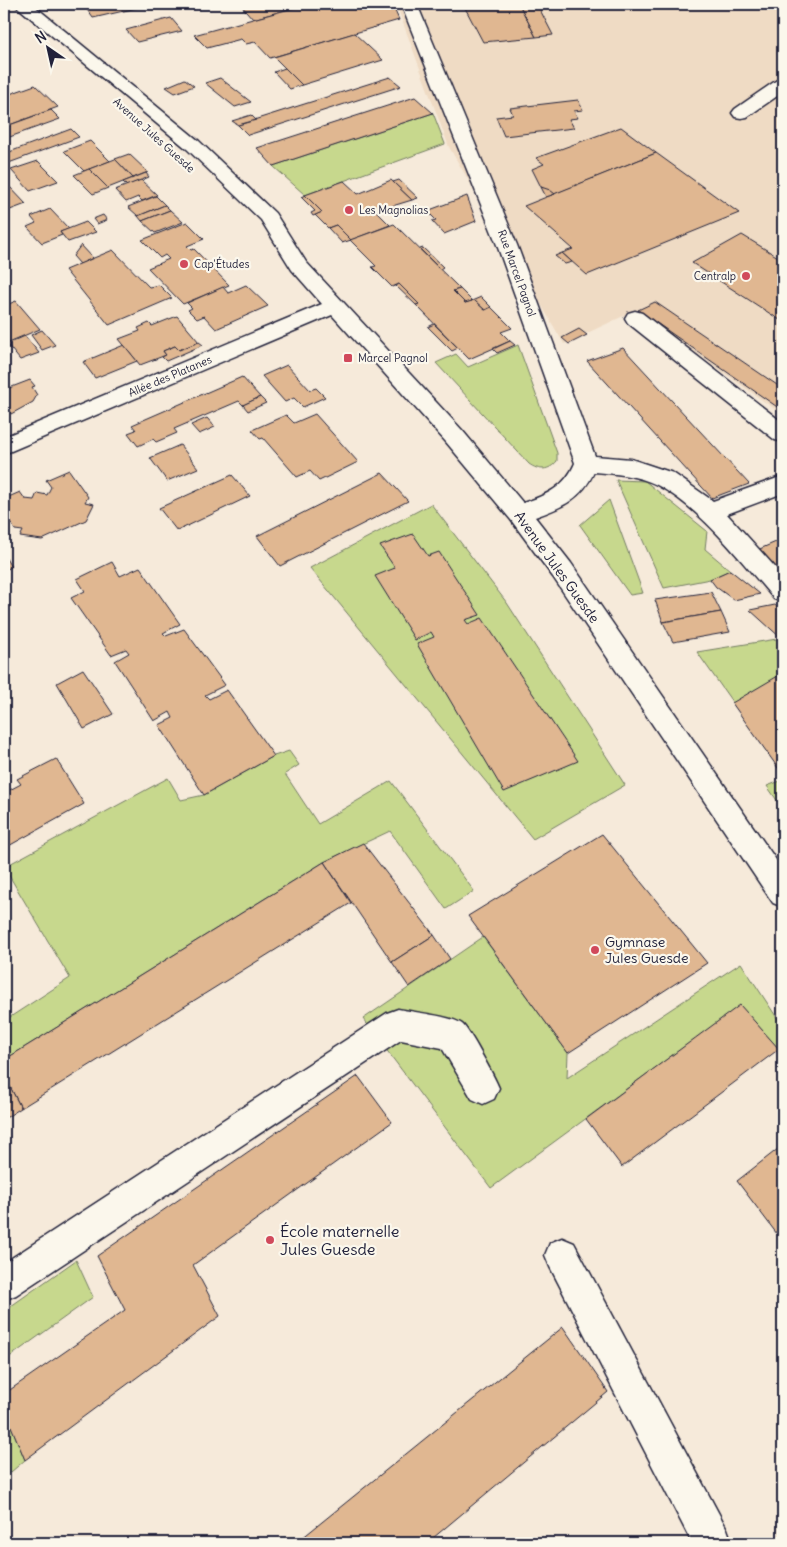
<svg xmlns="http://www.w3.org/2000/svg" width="787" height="1547" font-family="Delius,sans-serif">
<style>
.built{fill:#efdbc4}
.green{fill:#c7d88d;stroke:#747d64}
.building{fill:#e0b791;stroke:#22223b}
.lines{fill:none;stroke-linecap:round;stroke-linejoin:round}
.minor-casing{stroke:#22223b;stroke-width:3}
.minor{fill:#fbf7ec;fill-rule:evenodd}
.poi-dot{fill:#d1495b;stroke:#fbf7ec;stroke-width:2}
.labels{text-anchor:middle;stroke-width:4.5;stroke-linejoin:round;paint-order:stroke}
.far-street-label{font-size:11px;fill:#22223b;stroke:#fbf7ec}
.far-poi-label{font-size:11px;fill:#22223b;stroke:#fbf7ec;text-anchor:start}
.street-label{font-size:14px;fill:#22223b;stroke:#fbf7ec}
.poi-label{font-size:14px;fill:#22223b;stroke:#fbf7ec;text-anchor:start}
.near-poi-label{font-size:16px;fill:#22223b;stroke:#fbf7ec;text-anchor:start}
</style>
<rect width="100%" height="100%" fill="#f6eada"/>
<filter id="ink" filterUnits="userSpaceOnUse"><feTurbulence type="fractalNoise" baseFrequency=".02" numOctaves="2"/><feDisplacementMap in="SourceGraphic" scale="10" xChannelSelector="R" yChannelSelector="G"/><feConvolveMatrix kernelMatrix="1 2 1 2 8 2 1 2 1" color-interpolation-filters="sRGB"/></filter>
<g filter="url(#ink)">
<polygon class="built" points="396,4 783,4 783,415 636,310 564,344 449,147"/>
<g class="green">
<polygon points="433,113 445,144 305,195 273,166"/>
<path d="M518,345L557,453V461C549,471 539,471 529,464L436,363L456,354L468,367Z"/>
<polygon points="616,480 645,481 707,531 705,549 730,570 710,579 664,588"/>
<polygon points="609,500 643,593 630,595 580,525"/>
<polygon points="431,504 507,603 625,785 533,839 310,568"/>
<polygon points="783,638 783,774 697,652"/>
<polygon points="289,751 299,765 285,774 318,824 391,781 474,891 446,909 390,831 324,862 4,1060 4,1021 70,978 4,867 168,778 181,800 204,795 274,756"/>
<polygon points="783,780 783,809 767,786"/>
<polygon points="483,937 568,1053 567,1078 741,963 783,1027 783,1046 779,1049 740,1006 491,1188 363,1019"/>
<polygon points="76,1260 93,1297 4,1361 4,1311"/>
<polygon points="4,1409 25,1460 4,1478"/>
</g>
<g class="building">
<polygon points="83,4 154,4 93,18"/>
<polygon points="240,4 308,4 253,19"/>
<polygon points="308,4 392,4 399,20 270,58 255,42 246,44 241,39 207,48 194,35"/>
<polygon points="463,4 519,4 536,37 483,42"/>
<polygon points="519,4 537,4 553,35 536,37"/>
<polygon points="171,18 182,31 137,42 126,30"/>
<polygon points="354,33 383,60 302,85 274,57"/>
<polygon points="285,68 302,85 290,89 274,72"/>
<polygon points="390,77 401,86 248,135 238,125"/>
<polygon points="220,78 251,102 235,107 205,83"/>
<polygon points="185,79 194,86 175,93 166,87"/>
<polygon points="35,85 58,107 4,127 4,96"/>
<polygon points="415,97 433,113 273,166 257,148"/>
<polygon points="578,100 583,110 574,111 578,118 569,119 574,128 504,136 496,117 513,115 510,108"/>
<polygon points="51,110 60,119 4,139 4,127"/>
<polygon points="251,115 256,120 238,125 232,121"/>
<polygon points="621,127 656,153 555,194 541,187 532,169 544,164 536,158"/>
<polygon points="71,129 79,137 6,164 4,163 4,154"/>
<polygon points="90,141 110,161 84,171 64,151"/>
<polygon points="656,153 739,213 587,275 562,253 573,249 524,206"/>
<polygon points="129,154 148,172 133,178 115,159"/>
<polygon points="115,159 133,178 108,188 89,169"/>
<polygon points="38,161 58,181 30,191 11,170"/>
<polygon points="89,169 108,188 93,194 74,175"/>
<polygon points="146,173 149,177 127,186 123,182"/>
<polygon points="141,180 157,195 142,201 138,197 126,202 115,190"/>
<polygon points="391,180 412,200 376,211 390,225 351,240 336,225 328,228 315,215 322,212 305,195 344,181 358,194"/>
<polygon points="399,180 418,198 412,200 393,182"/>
<polygon points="9,186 26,204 10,210 8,209 4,210 4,188"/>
<polygon points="541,187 550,190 555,194 546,197"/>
<polygon points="305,195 322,212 313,216 311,213 315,211 301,197"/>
<polygon points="156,196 165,205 138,216 128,207"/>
<polygon points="467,196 476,221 444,234 432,221 436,220 427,211"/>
<polygon points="165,205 170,210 142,221 138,216"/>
<polygon points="50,209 69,229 60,232 62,235 42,243 27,227 36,223 31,217"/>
<polygon points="170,210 183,222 155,233 142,221"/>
<polygon points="103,215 107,220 97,224 93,219"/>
<polygon points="86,222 96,232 68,242 60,232"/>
<polygon points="187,222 204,239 187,246 191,250 194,249 229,285 183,304 148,268 169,259 165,255 160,258 142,240"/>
<polygon points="394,224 460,289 453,291 465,303 474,300 485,310 491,307 512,328 501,332 510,341 469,359 416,305 419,304 399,284 392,287 372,267 376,266 350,240"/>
<polygon points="336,225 351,240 342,243 328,228"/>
<polygon points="742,235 783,260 783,322 692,263"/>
<polygon points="81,245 93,258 80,264 73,256"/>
<polygon points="423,248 443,267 440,269 420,249"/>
<polygon points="113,250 149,287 159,285 172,298 109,325 65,270"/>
<polygon points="562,253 572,262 565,264 555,256"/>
<polygon points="399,284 419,304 416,305 396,286"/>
<polygon points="246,285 268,306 216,329 204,316 197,319 188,310 192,308 187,303 223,287 228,293"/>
<polygon points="460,289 472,301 465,303 453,291"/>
<polygon points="481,297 491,307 485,310 474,300"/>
<polygon points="16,301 40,329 4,344 4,306"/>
<polygon points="655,302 783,389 783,411 638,310"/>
<polygon points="177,316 199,342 179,350 175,346 163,351 166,355 140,365 119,339 140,331 138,328 149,323 152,326"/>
<polygon points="434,324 458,348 452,351 428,327"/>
<polygon points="579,329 587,335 569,344 562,338"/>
<polygon points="42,330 55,345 42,350 31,335"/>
<polygon points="25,336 39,353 20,360 7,344"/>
<polygon points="510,341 515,345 497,353 493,349"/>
<polygon points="199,342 203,345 166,361 162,357 166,355 163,351 175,346 179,350"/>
<polygon points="124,345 137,361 95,378 83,362"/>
<polygon points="623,348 749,484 712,498 587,361"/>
<polygon points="287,365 310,390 316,388 325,397 303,407 294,398 285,402 262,376"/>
<polygon points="242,377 260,397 243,405 239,401 174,429 177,433 156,442 153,439 138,446 128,433 136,430 132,425"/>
<polygon points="30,380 35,386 32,387 37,395 33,402 11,414 4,403 4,390"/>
<polygon points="260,397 266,403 248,411 243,405"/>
<polygon points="315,414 358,462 319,481 310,471 297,477 263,438 260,439 252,430 286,415 294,423"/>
<polygon points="207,418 215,427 199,434 191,425"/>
<polygon points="180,445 198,468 167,481 150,458"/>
<polygon points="69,470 88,497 85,502 94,504 86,520 42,540 20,537 23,531 15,530 4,512 4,499 20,492 25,499 34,500 37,493 47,495 51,487 46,480"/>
<polygon points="382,473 408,501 280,566 257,536"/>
<polygon points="232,475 250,496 177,531 159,508"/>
<polygon points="413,534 428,556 439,552 480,615 465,620 468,624 482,618 578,761 504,792 417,644 434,637 431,632 415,640 375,576 395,568 380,546"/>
<polygon points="783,539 783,583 755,551"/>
<polygon points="4,555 11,567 4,571"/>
<polygon points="112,562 120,576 140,567 180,624 163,633 166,636 184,629 225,685 205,695 209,699 227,690 274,756 204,795 159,725 173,718 170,712 154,721 115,661 129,653 126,649 111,655 71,598 85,591 77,579"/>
<polygon points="730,570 760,594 734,600 716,587 710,579"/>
<polygon points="711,592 721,612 663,622 655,600"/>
<polygon points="775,605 783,612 782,639 750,610"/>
<polygon points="721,612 730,632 673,642 663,622"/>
<polygon points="83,669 113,714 84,729 57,683"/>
<polygon points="783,673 783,775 732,703"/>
<polygon points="56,759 84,804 5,848 4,806 7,804 4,800 4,793 21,784 17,779"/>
<polygon points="602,834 707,963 568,1053 468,916"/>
<polygon points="363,843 434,935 392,962 324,862"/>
<polygon points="324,862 351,903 21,1108 4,1075 4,1060"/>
<polygon points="434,935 450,959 409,987 392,962"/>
<polygon points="740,1005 779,1049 622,1167 586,1119"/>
<polygon points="4,1075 21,1108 4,1119"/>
<polygon points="358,1076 392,1122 193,1265 220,1316 25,1460 4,1409 4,1394 125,1310 97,1256"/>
<polygon points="783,1145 783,1235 780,1238 737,1181"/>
<polygon points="563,1327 608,1392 427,1543 296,1543"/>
</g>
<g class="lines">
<g class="minor-casing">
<g id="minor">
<path d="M14,4H32L199,141L275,213L306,262L462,430L523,503C547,495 565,487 575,463L497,245L401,4H417L517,245L595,456L631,459L673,473L713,501L783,476V493L727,514L783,576V602L774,599C741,561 702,509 657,485C637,475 615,474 594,472C582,499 561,508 535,517L571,563L783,870V907L773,903L553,577L511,520L446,442L332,315L4,454V437L322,304L292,270L261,220L187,149Z"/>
<polygon points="783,79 783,92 747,117 741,118 735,117 732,113 735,109 777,80"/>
<polygon points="635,311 642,313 783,423 783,442 775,440 628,323 625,318 628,313"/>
<path d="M398,1009C412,1012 452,1016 462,1024C469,1029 495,1078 499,1088L494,1099L483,1104L472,1099L442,1048L401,1040L16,1295L4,1300V1263L387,1013Z"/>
<polygon points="562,1238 574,1243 727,1529 732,1543 692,1543 550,1267 545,1255 550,1243"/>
</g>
</g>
<use href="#minor" class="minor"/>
</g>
</g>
<g class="poi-dot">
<circle cx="349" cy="210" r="5"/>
<circle cx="184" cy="264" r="5"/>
<circle cx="746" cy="276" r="5"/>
<rect x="343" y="353" width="10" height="10" rx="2.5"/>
<circle cx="595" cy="950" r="5"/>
<circle cx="270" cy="1240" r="5"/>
</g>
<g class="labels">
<g class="far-street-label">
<text transform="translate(154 135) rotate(42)" y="4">Avenue Jules Guesde</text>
<text transform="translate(517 273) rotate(70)" y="4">Rue Marcel Pagnol</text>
<text transform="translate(170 376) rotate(-23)" y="4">Allée des Platanes</text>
</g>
<g class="far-poi-label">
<text x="359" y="214">Les Magnolias</text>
<text x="194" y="268">Cap'Études</text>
<text x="736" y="280" text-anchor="end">Centralp</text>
<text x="358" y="362">Marcel Pagnol</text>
</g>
<g class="street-label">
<text transform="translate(557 567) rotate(54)" y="5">Avenue Jules Guesde</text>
</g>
<g class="poi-label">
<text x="605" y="947">Gymnase<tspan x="605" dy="16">Jules Guesde</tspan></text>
</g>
<g class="near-poi-label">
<text x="280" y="1237">École maternelle<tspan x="280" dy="18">Jules Guesde</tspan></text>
</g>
</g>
<rect width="787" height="1547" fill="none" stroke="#fbf7ec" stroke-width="20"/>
<rect x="10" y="10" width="767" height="1527" fill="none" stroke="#22223b" stroke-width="2" filter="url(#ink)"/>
<g transform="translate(48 48) rotate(326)" stroke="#fbf7ec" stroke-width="4" paint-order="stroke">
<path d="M0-4L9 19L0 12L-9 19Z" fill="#22223b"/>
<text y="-8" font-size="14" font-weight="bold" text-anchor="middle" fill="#22223b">N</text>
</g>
</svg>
